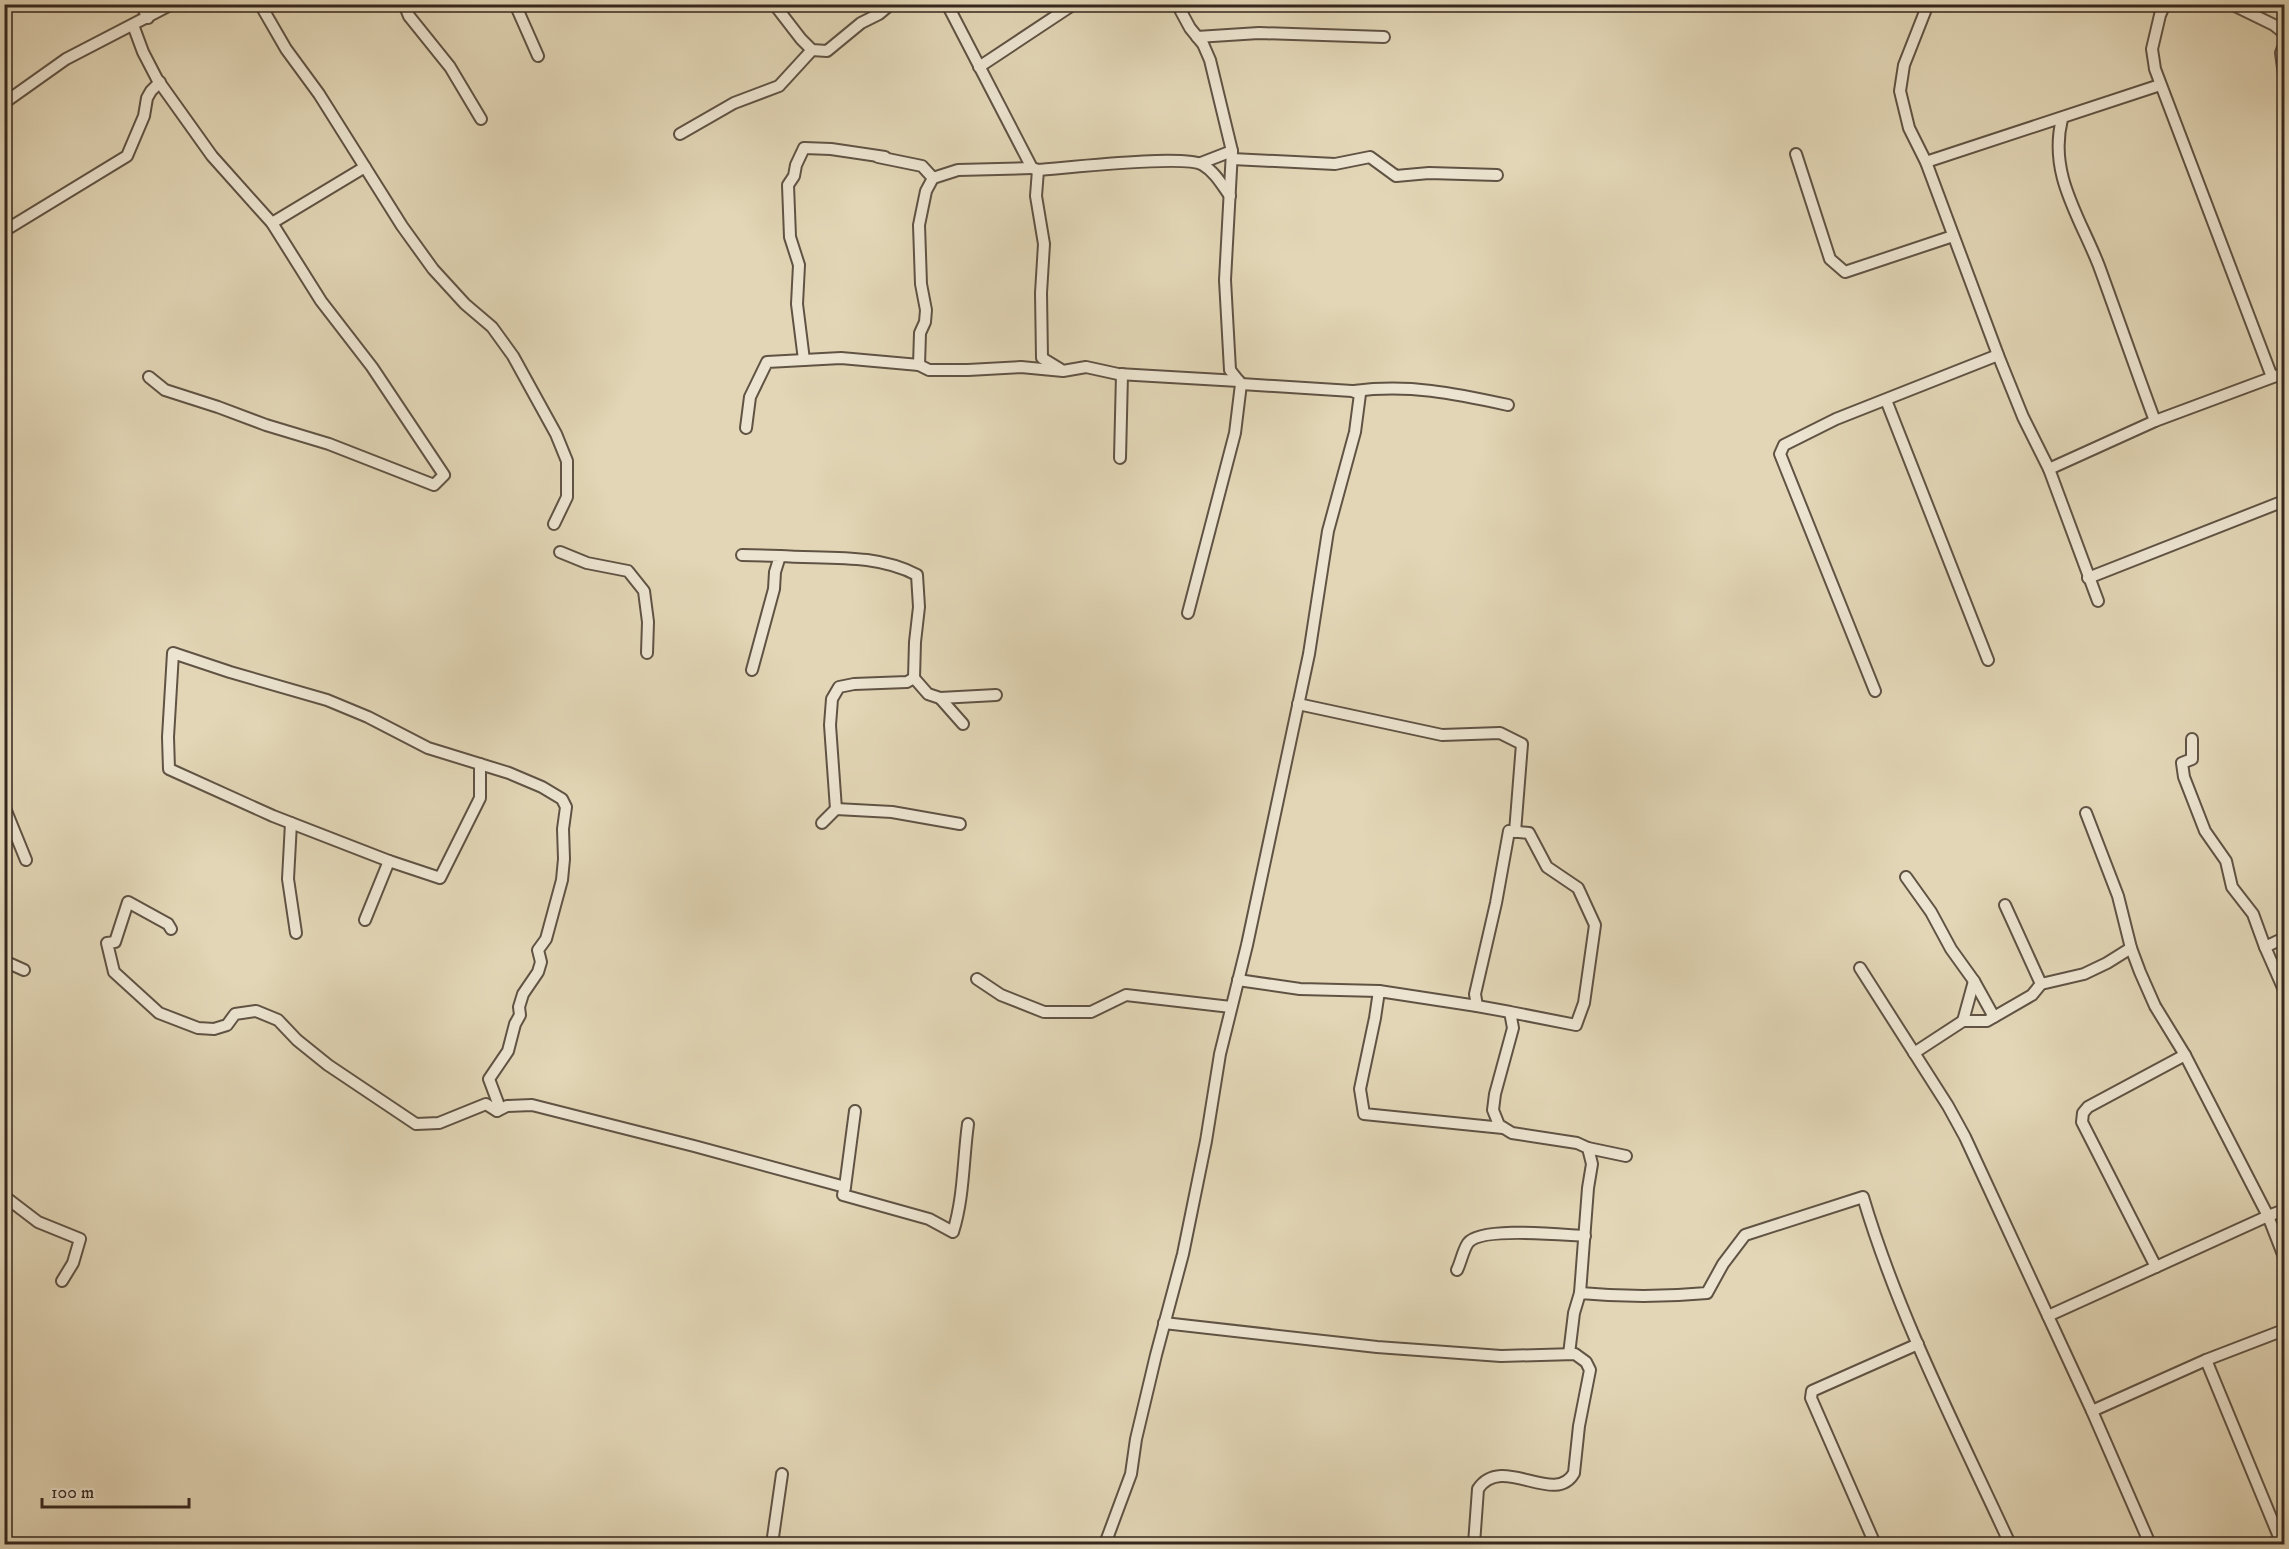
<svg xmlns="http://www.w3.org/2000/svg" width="2289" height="1549" font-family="'IM FELL DW Pica',serif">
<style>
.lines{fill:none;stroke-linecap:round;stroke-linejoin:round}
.minor-casing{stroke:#605344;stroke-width:14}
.minor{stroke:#ece4d0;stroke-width:10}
</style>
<rect width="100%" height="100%" fill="#e2d6b6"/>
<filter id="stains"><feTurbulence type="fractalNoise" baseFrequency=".00333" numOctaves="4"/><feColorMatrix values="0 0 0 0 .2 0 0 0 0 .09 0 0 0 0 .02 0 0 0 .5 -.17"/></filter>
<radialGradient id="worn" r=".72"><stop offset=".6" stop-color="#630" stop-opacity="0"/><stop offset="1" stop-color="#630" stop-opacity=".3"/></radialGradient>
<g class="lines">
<g class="minor-casing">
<g id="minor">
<polyline points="141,4 148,18"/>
<polyline points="260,4 286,49 319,94 402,226 433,269 465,304 492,327 513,356 556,434 567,461 567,497 554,524"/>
<polyline points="404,4 409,16 450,67 481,119"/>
<polyline points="515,4 538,56"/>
<polyline points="774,4 801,39 812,50 827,51 861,23 879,14 891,4"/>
<path d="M947,4L1032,168L1038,170C1066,168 1185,154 1203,165C1215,172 1222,185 1230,196"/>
<polyline points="1928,4 1904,65 1900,91 1909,128 1926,162 1998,355 2023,417 2049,469 2098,601"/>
<polyline points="2165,4 2160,15 2152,49 2155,69 2272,377"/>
<polyline points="2231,4 2274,25 2284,33"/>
<polyline points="133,25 143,52 157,79 212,156 272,223 321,301 372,367 444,475 434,485 329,444 266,425 218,407 165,390 149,377"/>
<polyline points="1197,37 1259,33 1384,37"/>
<polyline points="2284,45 2281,53 2284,75"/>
<polyline points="979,67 1074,4"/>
<polyline points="4,103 66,59 172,4"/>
<path d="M2062,119C2048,174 2080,217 2099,266C2118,318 2136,370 2155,421"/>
<polyline points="680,134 734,103 779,86 812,50"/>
<polyline points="1796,154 1830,259 1845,272 1953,236"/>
<polyline points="878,157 922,166 933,178 926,191 919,225 921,284 926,310 925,322 920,333 919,365"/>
<polyline points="1232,159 1335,164 1370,157 1396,176 1429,173 1497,175"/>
<polyline points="1926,162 2160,85"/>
<polyline points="1201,163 1232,151"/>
<polyline points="1038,170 1036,196 1044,244 1041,293 1042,358 1060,369"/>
<polyline points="933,178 958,170 1032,168"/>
<polyline points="272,223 365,167"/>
<polyline points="4,231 127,156 144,116 147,98 151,91 160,82"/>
<polyline points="804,360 797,304 799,265 790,237 788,185 794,176 796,165 804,148 831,149 885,157"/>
<path d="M1354,391C1409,384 1453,393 1508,405"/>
<polyline points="1886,400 1988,660"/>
<polyline points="746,428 750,397 767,362 841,358 919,365 929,370 968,370 1021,367 1063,371 1086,367 1118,374 1239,381"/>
<polyline points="1120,458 1122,374"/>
<polyline points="2049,469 2155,421 2284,373"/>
<polyline points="560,552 587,563 628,571 644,591 648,622 647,653"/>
<polyline points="742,555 780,556 775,572 774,589 752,670"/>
<path d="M780,556C825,559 876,553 917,575L919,607L915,642L914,678L907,682L854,684L839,687L832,699L830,725L836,809"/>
<polyline points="2088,578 2284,501"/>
<polyline points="1188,613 1235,433 1241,384"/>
<polyline points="914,678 928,694 940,698 996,695"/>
<polyline points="1875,691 1780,454 1784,445 1836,419 1998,355"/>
<polyline points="940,698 963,724"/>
<polyline points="1298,704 1442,735 1500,733 1522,744 1515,832"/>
<polyline points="2192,739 2192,759 2182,763 2184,777 2205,831 2226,861 2232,887 2253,914 2265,947"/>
<polyline points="4,806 26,860"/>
<polyline points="2086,813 2118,896 2131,948 2140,972 2155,1006 2185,1055"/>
<polyline points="291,823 288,879 296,933"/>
<polyline points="822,823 836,809 892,812 960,824"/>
<polyline points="389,861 273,816 169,769 168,737 173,653 230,672 327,700 368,717 428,748 509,773 542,787 562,799 566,807 563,829 564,859 562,880 546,939 538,950 541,962 538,972 523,994 519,1007 520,1015 515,1024 508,1051 489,1079 498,1103 497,1111"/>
<polyline points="1906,877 1931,912 1951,949 1974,981 1994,1017"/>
<polyline points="2005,905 2041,984"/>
<polyline points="365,920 389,861 440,878 480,798 480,764"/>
<path d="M171,929L168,924L128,902L115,942L107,943L114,972L159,1013L198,1028L214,1029L227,1025L235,1014L256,1011L278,1020L297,1040L328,1065L416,1124L439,1123L486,1104L497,1111L507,1106L532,1105L694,1146L845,1187L843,1195L929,1219L953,1232C964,1197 963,1160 968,1124"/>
<polyline points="2284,938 2265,947 2284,990"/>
<polyline points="4,961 24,970"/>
<polyline points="1860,968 1948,1106 1965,1137 2048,1316"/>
<polyline points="977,979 1001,995 1044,1012 1091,1012 1126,995 1231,1007"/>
<polyline points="1238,980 1300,989 1379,991"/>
<polyline points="1477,1006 1379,991 1375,1018 1360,1089 1364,1114 1503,1128"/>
<polyline points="1510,1012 1576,1025 1584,1003 1595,925 1578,888 1547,867 1529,833 1509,831 1496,903 1475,994 1477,1006 1510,1012 1513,1028 1495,1094 1493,1110 1499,1125 1512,1133 1577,1143 1588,1148 1592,1164 1588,1188 1580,1293"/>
<polyline points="1963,1021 1974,981"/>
<polyline points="1914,1053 1963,1021 1987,1021 2032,995 2041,984 2084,974 2107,963 2131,948"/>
<polyline points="1588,1148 1626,1156"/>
<polyline points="845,1187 855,1111"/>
<polyline points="4,1196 38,1222 80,1239 73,1263 62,1281"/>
<polyline points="2156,1267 2082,1122 2083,1113 2088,1107 2185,1055 2268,1216 2284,1210"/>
<path d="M1457,1270C1461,1262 1463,1250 1468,1243C1481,1226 1563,1235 1585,1236"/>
<path d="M1164,1323L1377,1347L1501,1356L1575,1354L1586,1362L1590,1370L1579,1426L1574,1473C1555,1507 1502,1453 1478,1489L1474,1544"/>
<path d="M1569,1354L1574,1313L1580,1293C1623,1297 1664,1297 1707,1293L1723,1264L1745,1235L1863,1197C1899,1318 1958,1431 2010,1544"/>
<polyline points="2206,1360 2282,1544"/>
<polyline points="2092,1411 2206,1360 2284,1330"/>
<polyline points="772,1544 782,1474"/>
<polyline points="1105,1544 1131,1474 1136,1439 1156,1355 1183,1254 1206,1141 1220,1054 1247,945 1309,654 1328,531 1355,432 1360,394 1352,391 1241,384 1230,370 1225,280 1232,151 1210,60 1203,44 1190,28 1177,4"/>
<polyline points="1875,1544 1811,1398 1812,1391 1918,1344"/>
<polyline points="2150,1544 2092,1411 2048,1316 2268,1216 2284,1257"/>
</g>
</g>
<use href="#minor" class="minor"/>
</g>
<rect width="2289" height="1549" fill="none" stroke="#e2d6b6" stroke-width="24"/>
<rect x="6" y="6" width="2277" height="1537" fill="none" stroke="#35271e" stroke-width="3"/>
<rect x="12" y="12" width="2265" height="1525" fill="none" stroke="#35271e" stroke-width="1.5"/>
<path d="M42 1498v9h147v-9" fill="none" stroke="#35271e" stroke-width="3"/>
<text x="51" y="1498" font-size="18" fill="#35271e" stroke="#ece4d0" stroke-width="4.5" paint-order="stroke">100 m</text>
<rect width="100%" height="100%" filter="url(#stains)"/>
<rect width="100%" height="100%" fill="url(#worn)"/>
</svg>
